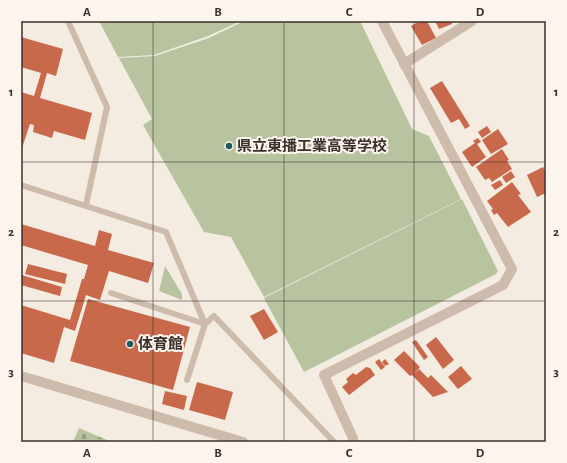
<svg xmlns="http://www.w3.org/2000/svg" width="567" height="463" font-family="'Alegreya Sans','Noto Sans JP',sans-serif">
<style>
.green{fill:#b8c4a0}
.cemetery{fill:url(#cemetery-stones)}
.building{fill:#c8694b}
.lines{fill:none;stroke-linecap:round;stroke-linejoin:round}
.lane{stroke:#cdbbac;stroke-width:6}
.street{stroke:#cdbbac;stroke-width:10}
.grid{fill:none;stroke:#3b302b;stroke-width:1;stroke-opacity:0.55}
.poi-dot{fill:#1f5a5e;stroke:#fbf5ee;stroke-width:1.5}
.labels{text-anchor:middle;stroke-width:4;stroke-linejoin:round;paint-order:stroke}
.poi-label{font-size:15px;font-weight:bold;fill:#3b302b;stroke:#fbf5ee;text-anchor:start}
.neatline{fill:none;stroke:#3b302b;stroke-width:1.5}
.grid-label{font-size:13px;text-anchor:middle;font-weight:bold;fill:#3b302b}
</style>
<defs>
<pattern id="cemetery-stones" width="16" height="16" patternUnits="userSpaceOnUse"><rect width="16" height="16" fill="#b8c4a0"/><path d="M2 7V4a2 2 0 0 1 4 0v3zM10 15v-3a2 2 0 0 1 4 0v3z" fill="#97a083"/></pattern>
</defs>
<rect width="100%" height="100%" fill="#f4ebe1"/>
<g class="green">
<polygon points="99,21 241,21 208,36 154,55 118,57"/>
<polygon points="244,21 360,21 412,129 429,136 461,199 264,297 231,237 204,232 143,125 152,119 119,58 155,56 209,38"/>
<polygon points="462,199 498,271 496,274 304,372 264,298"/>
<polygon points="165,266 182,294 182,300 159,291"/>
</g>
<polygon class="cemetery" points="79,428 107,440 111,442 73,442"/>
<g class="building">
<polygon points="420,21 427,21 436,38 422,45 411,26"/>
<polygon points="435,21 451,21 452,24 439,29"/>
<polygon points="21,37 63,49 56,76 47,73 40,98 92,113 85,140 54,131 52,138 33,132 34,125 30,124 21,151 21,92 34,96 41,73 21,67"/>
<polygon points="442,81 470,126 465,129 459,119 451,123 430,88"/>
<polygon points="487,126 491,132 482,138 478,132"/>
<polygon points="498,129 508,144 491,154 482,140"/>
<polygon points="478,138 481,142 477,144 486,157 472,167 462,152 475,143 473,141"/>
<polygon points="502,149 509,160 507,161 512,169 492,182 489,178 485,180 476,167"/>
<polygon points="543,167 546,173 546,193 537,197 527,175"/>
<polygon points="511,171 515,177 506,183 502,177"/>
<polygon points="500,180 503,185 495,190 491,185"/>
<polygon points="512,182 521,194 518,195 531,212 508,227 497,213 494,215 491,210 493,209 487,201"/>
<polygon points="21,224 95,246 99,230 112,234 108,250 154,263 148,283 109,271 100,300 86,295 75,331 64,327 54,363 21,353 21,305 70,320 82,279 84,279 88,265 21,245"/>
<polygon points="28,264 67,274 65,284 25,274"/>
<polygon points="22,275 62,287 60,296 21,285"/>
<polygon points="88,299 190,327 173,390 70,361"/>
<polygon points="264,309 278,332 264,340 250,316"/>
<polygon points="436,337 454,360 443,369 426,345"/>
<polygon points="416,340 428,357 424,360 412,342"/>
<polygon points="404,351 420,367 414,374 419,369 428,378 431,375 448,392 433,397 412,375 410,376 394,360"/>
<polygon points="379,359 385,367 381,370 375,362"/>
<polygon points="385,359 389,364 385,366 382,362"/>
<polygon points="461,366 472,379 458,389 448,377"/>
<polygon points="366,367 370,368 375,375 349,395 342,387 348,382 346,379 353,373 356,375"/>
<polygon points="197,382 233,392 225,420 189,410"/>
<polygon points="165,391 187,396 184,410 162,404"/>
</g>
<g class="lines">
<g class="lane">
<polyline points="68,21 107,107 86,205"/>
<polyline points="21,185 166,232 205,324 187,380"/>
<polyline points="111,293 205,324 214,316 334,442"/>
</g>
<g class="street">
<polyline points="404,64 472,21"/>
<polyline points="21,376 243,442"/>
<polyline points="353,442 353,438 324,375 503,285 512,269 382,21"/>
</g>
</g>
<path class="grid" d="M153,21V442M284,21V442M414,21V442M21,162H546M21,301H546"/>
<g class="poi-dot">
<circle cx="229" cy="146" r="4"/>
<circle cx="130" cy="344" r="4"/>
</g>
<g class="labels">
<g class="poi-label">
<text x="237" y="151">県立東播工業高等学校</text>
<text x="138" y="349">体育館</text>
</g>
</g>
<rect width="567" height="463" fill="none" stroke="#fbf5ee" stroke-width="44"/>
<rect x="22" y="22" width="523" height="419" class="neatline"/>
<g class="grid-label">
<text x="87" y="16">A</text>
<text x="218" y="16">B</text>
<text x="349" y="16">C</text>
<text x="480" y="16">D</text>
<text x="11" y="96">1</text>
<text x="556" y="96">1</text>
<text x="11" y="236">2</text>
<text x="556" y="236">2</text>
<text x="11" y="376">3</text>
<text x="556" y="376">3</text>
<text x="87" y="457">A</text>
<text x="218" y="457">B</text>
<text x="349" y="457">C</text>
<text x="480" y="457">D</text>
</g>
</svg>
